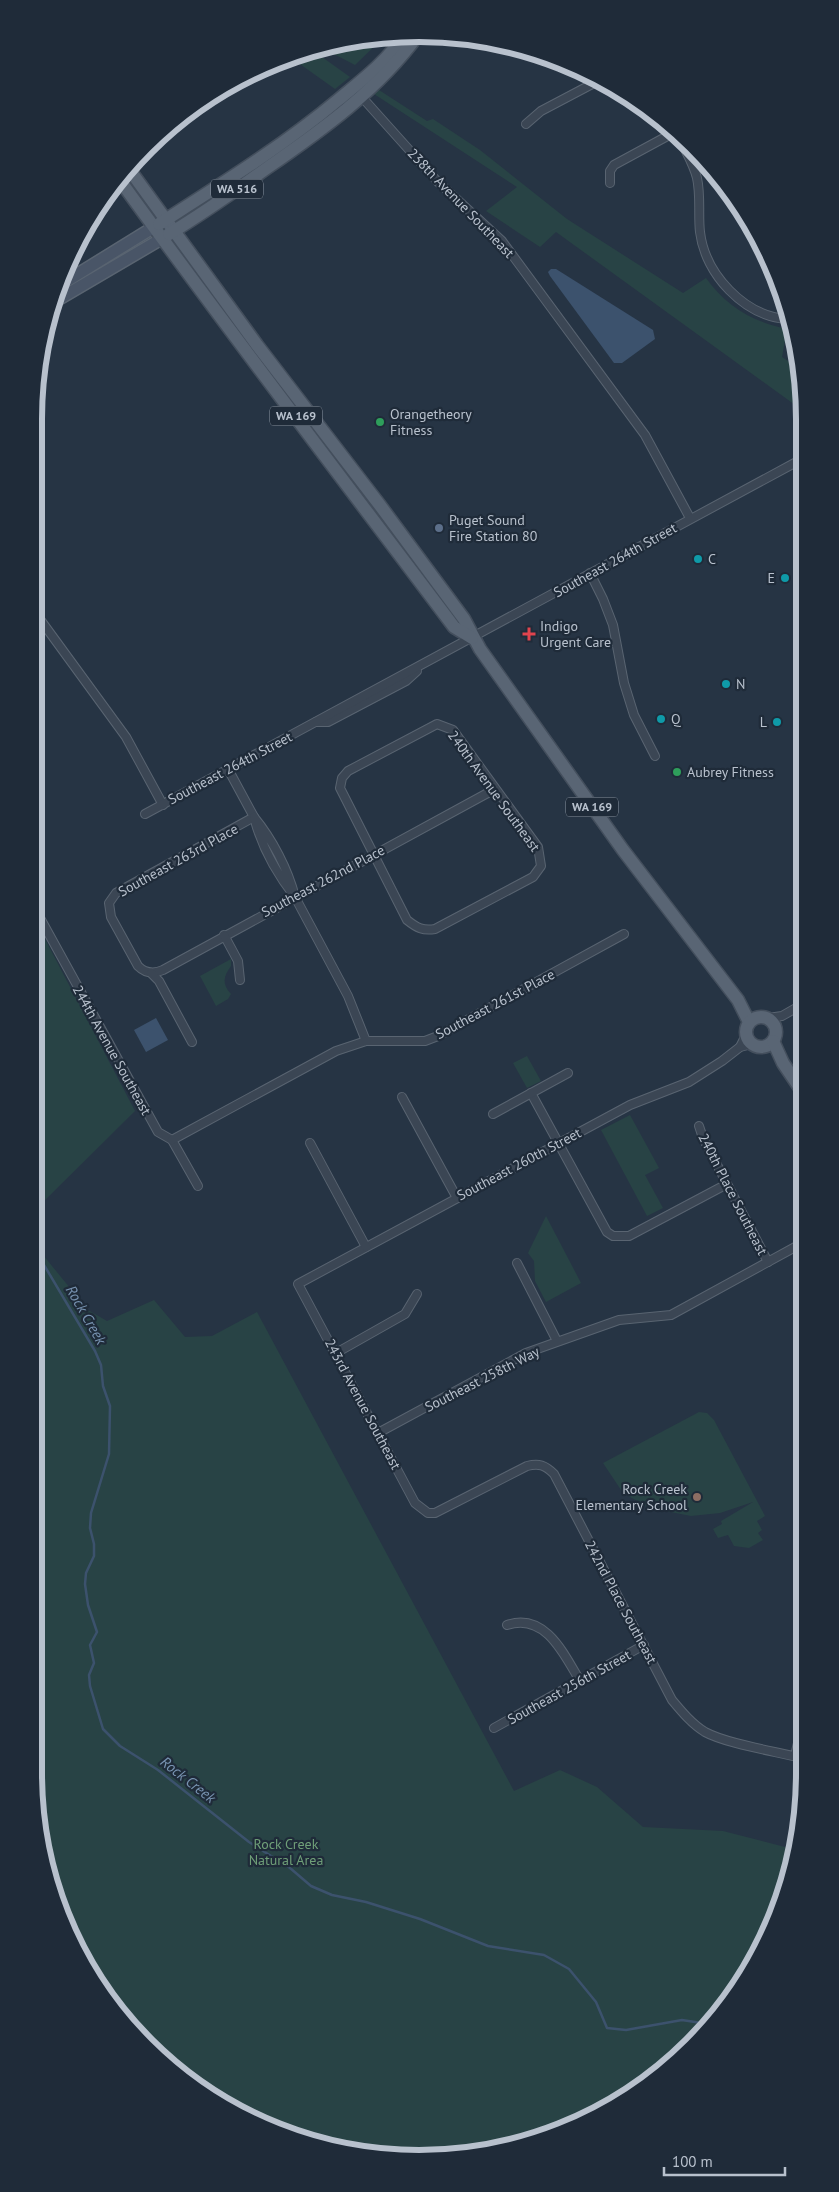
<svg xmlns="http://www.w3.org/2000/svg" width="839" height="2192" font-family="'PT Sans',sans-serif">
<style>
.green{fill:#284345}
.water{fill:#3c526d}
.lines{fill:none;stroke-linecap:round;stroke-linejoin:round}
.stream{stroke:#3c526d;stroke-width:2.5}
.street-casing{stroke:#596471;stroke-width:10}
.secondary-casing{stroke:#596471;stroke-width:14}
.primary-casing{stroke:#444f5d;stroke-width:15}
.street{stroke:#3b4654;stroke-width:8}
.secondary{stroke:#495567;stroke-width:11}
.primary{stroke:#596574;stroke-width:12}
.leisure-dot{fill:#2e9e5b;stroke:#1f2b39;stroke-width:2}
.service-dot{fill:#5c6f8a;stroke:#1f2b39;stroke-width:2}
.culture-dot{fill:#0f9aa8;stroke:#1f2b39;stroke-width:2}
.health-dot{fill:#e0444e;stroke:#1f2b39;stroke-width:2}
.education-dot{fill:#8d6e63;stroke:#1f2b39;stroke-width:2}
.labels{text-anchor:middle;stroke-width:4.5;stroke-linejoin:round;paint-order:stroke}
.shield{fill:#1f2b39;stroke:#8a94a1;stroke-width:1}
.shield-label{font-size:12px;font-weight:bold;fill:#b8c1cd}
.street-label{font-size:14px;fill:#b8c1cd;stroke:#1f2b39}
.poi-label{font-size:14px;fill:#b8c1cd;stroke:#1f2b39;text-anchor:start}
.park-label{font-size:14px;fill:#6f9f78;stroke:#1f2b39}
.water-label{font-size:15px;font-style:italic;fill:#7893b1;stroke:#1f2b39}
.rim{fill:none;stroke:#b8c1cd;stroke-width:6}
</style>
<rect width="100%" height="100%" fill="#263444"/>
<g class="green">
<polygon points="369,37 384,37 355,65 322,48"/>
<polygon points="312,50 315,52 350,77 335,89 290,57"/>
<path d="M379,90L427,121L433,119L480,150L567,219L683,293L706,278C726,306 752,322 787,329L782,357L802,370V410L556,232L540,247L486,211L517,187L374,94Z"/>
<polygon points="34,918 135,1111 34,1211"/>
<path d="M231,959V966C223,977 222,984 231,994L228,999L216,1006L200,976Z"/>
<polygon points="527,1056 541,1081 527,1088 513,1063"/>
<polygon points="630,1115 659,1168 645,1175 663,1208 647,1216 601,1130"/>
<polygon points="546,1216 581,1283 546,1302 535,1281 534,1261 528,1253"/>
<polygon points="34,1244 88,1310 107,1321 154,1300 185,1337 212,1336 257,1312 514,1791 560,1770 597,1787 643,1827 723,1831 785,1847 795,1852 792,1873 765,1943 726,2007 634,2093 567,2129 495,2151 369,2155 296,2138 227,2107 129,2027 85,1965 54,1897 34,1772"/>
<polygon points="699,1412 707,1413 714,1420 765,1516 757,1521 762,1530 758,1533 763,1540 749,1548 734,1546 728,1535 718,1538 713,1529 722,1524 721,1521 753,1502 720,1513 691,1516 650,1508 623,1493 603,1463"/>
</g>
<g class="water">
<polygon points="551,269 556,269 653,330 655,339 622,363 614,363 550,276 548,272"/>
<polygon points="156,1018 168,1040 146,1052 134,1030"/>
</g>
<g class="lines">
<polyline class="stream" points="34,1248 95,1351 101,1365 103,1386 110,1406 109,1454 91,1513 90,1528 94,1544 94,1556 86,1573 85,1584 88,1605 97,1632 90,1645 94,1663 89,1675 90,1686 103,1729 120,1746 158,1770 249,1842 290,1868 311,1886 332,1895 366,1902 420,1919 488,1946 544,1955 569,1969 596,2002 607,2028 626,2030 682,2020 708,2024"/>
<g class="street-casing">
<g id="street">
<polyline points="360,95 437,181 502,241 645,435 690,518"/>
<polyline points="526,124 541,111 596,82"/>
<path d="M680,139C686,152 694,165 697,178C701,196 698,215 700,232C705,274 744,316 787,319"/>
<polyline points="610,183 610,171 614,165 673,133"/>
<polyline points="590,573 603,599 613,625 624,683 634,715 655,756"/>
<polyline points="34,611 126,737 163,805"/>
<polyline points="316,722 328,722 406,681 417,671"/>
<path d="M437,724L453,730L538,847L541,866L533,877L435,929C423,931 417,928 407,920L340,788L342,778L348,771Z"/>
<path d="M228,769L254,817L116,893L109,903L111,917L138,966C145,973 154,974 163,970L495,789"/>
<polyline points="145,814 802,459"/>
<path d="M295,897C288,869 272,839 254,817C261,845 277,874 295,897L348,996L366,1041"/>
<polyline points="34,907 158,1132 172,1140 198,1186"/>
<polyline points="224,935 238,961 240,980"/>
<polyline points="151,973 159,981 192,1042"/>
<polyline points="768,1018 782,1016 803,1004"/>
<path d="M752,1044L740,1047L722,1061L689,1082L630,1105L298,1284L415,1503L428,1513H435L527,1466C539,1463 545,1465 554,1474L672,1700C682,1712 692,1724 705,1732C727,1744 779,1752 805,1759"/>
<polyline points="740,1047 746,1035"/>
<polyline points="531,1093 607,1232 613,1236 629,1236 727,1184"/>
<polyline points="402,1097 457,1198"/>
<polyline points="493,1114 568,1073"/>
<polyline points="699,1126 703,1138 768,1262"/>
<polyline points="172,1140 336,1051 366,1041 425,1041 438,1036 624,934"/>
<polyline points="310,1143 366,1247"/>
<polyline points="517,1263 557,1341"/>
<polyline points="336,1353 405,1314 417,1294"/>
<polyline points="378,1433 526,1353 619,1320 671,1315 797,1246 804,1237"/>
<path d="M507,1625C545,1612 564,1654 580,1681"/>
<polyline points="805,1665 801,1673 805,1682"/>
<polyline points="494,1728 644,1645"/>
<polyline points="795,1756 805,1712"/>
</g>
</g>
<g class="secondary-casing">
<g id="secondary">
<polyline points="60,285 154,227"/>
<polyline points="54,302 163,238"/>
</g>
</g>
<g class="primary-casing">
<g id="primary">
<polyline points="129,169 257,345 379,504 464,619 480,649 623,850 738,1000 749,1022"/>
<path d="M119,179C228,330 342,478 454,627L472,638"/>
<path d="M159,224C220,185 283,146 338,100C362,80 386,62 404,36"/>
<path d="M169,234C202,214 235,191 267,168C322,130 378,90 418,35"/>
<circle cx="761" cy="1032" r="15"/>
<polyline points="773,1041 783,1063 804,1094"/>
</g>
</g>
<use href="#street" class="street"/>
<use href="#secondary" class="secondary"/>
<use href="#primary" class="primary"/>
</g>
<g class="leisure-dot">
<circle cx="380" cy="422" r="5"/>
<circle cx="677" cy="772" r="5"/>
</g>
<circle class="service-dot" cx="439" cy="528" r="5"/>
<g class="culture-dot">
<circle cx="698" cy="559" r="5"/>
<circle cx="785" cy="578" r="5"/>
<circle cx="726" cy="684" r="5"/>
<circle cx="661" cy="719" r="5"/>
<circle cx="777" cy="722" r="5"/>
</g>
<path class="health-dot" d="M526.5 626.5h5v5h5v5h-5v5h-5v-5h-5v-5h5z"/>
<circle class="education-dot" cx="697" cy="1497" r="5"/>
<g class="labels">
<g class="shield">
<rect x="211" y="179.5" width="52" height="19" rx="4"/>
<rect x="270" y="406.5" width="52" height="19" rx="4"/>
<rect x="566" y="797.5" width="52" height="19" rx="4"/>
</g>
<g class="shield-label">
<text x="237" y="193">WA 516</text>
<text x="296" y="420">WA 169</text>
<text x="592" y="811">WA 169</text>
</g>
<g class="street-label">
<text transform="translate(461 203) rotate(46)" y="5">238th Avenue Southeast</text>
<text transform="translate(615 560) rotate(-29)" y="5">Southeast 264th Street</text>
<text transform="translate(230 768) rotate(-28)" y="5">Southeast 264th Street</text>
<text transform="translate(494 791) rotate(54)" y="5">240th Avenue Southeast</text>
<text transform="translate(178 860) rotate(-29)" y="5">Southeast 263rd Place</text>
<text transform="translate(323 881) rotate(-28)" y="5">Southeast 262nd Place</text>
<text transform="translate(495 1004) rotate(-28)" y="5">Southeast 261st Place</text>
<text transform="translate(112 1050) rotate(61)" y="5">244th Avenue Southeast</text>
<text transform="translate(519 1164) rotate(-28)" y="5">Southeast 260th Street</text>
<text transform="translate(733 1194) rotate(63)" y="5">240th Place Southeast</text>
<text transform="translate(482 1379) rotate(-27)" y="5">Southeast 258th Way</text>
<text transform="translate(363 1404) rotate(62)" y="5">243rd Avenue Southeast</text>
<text transform="translate(621 1602) rotate(62)" y="5">242nd Place Southeast</text>
<text transform="translate(569 1687) rotate(-29)" y="5">Southeast 256th Street</text>
</g>
<g class="poi-label">
<text x="390" y="419">Orangetheory<tspan x="390" dy="16">Fitness</tspan></text>
<text x="449" y="525">Puget Sound<tspan x="449" dy="16">Fire Station 80</tspan></text>
<text x="708" y="564">C</text>
<text x="775" y="583" text-anchor="end">E</text>
<text x="540" y="631">Indigo<tspan x="540" dy="16">Urgent Care</tspan></text>
<text x="736" y="689">N</text>
<text x="671" y="724">Q</text>
<text x="767" y="727" text-anchor="end">L</text>
<text x="687" y="777">Aubrey Fitness</text>
<text x="687" y="1494" text-anchor="end">Rock Creek<tspan x="687" dy="16">Elementary School</tspan></text>
</g>
<g class="park-label">
<text x="286" y="1849">Rock Creek<tspan x="286" dy="16">Natural Area</tspan></text>
</g>
<g class="water-label">
<text transform="translate(86 1315) rotate(60)" y="5">Rock Creek</text>
<text transform="translate(188 1780) rotate(38)" y="5">Rock Creek</text>
</g>
</g>
<path d="M0 0H839V2192H0ZM419 42H419A377 377 0 0 1 796 419V1773A377 377 0 0 1 419 2150H419A377 377 0 0 1 42 1773V419A377 377 0 0 1 419 42Z" fill="#1f2b39" fill-rule="evenodd"/>
<path class="rim" d="M419 42H419A377 377 0 0 1 796 419V1773A377 377 0 0 1 419 2150H419A377 377 0 0 1 42 1773V419A377 377 0 0 1 419 42Z"/>
<path d="M664 2167v8h121v-8" fill="none" stroke="#b8c1cd" stroke-width="2.5"/>
<text x="672" y="2167" font-size="15" fill="#b8c1cd" stroke="#1f2b39" stroke-width="4" paint-order="stroke">100 m</text>
</svg>
